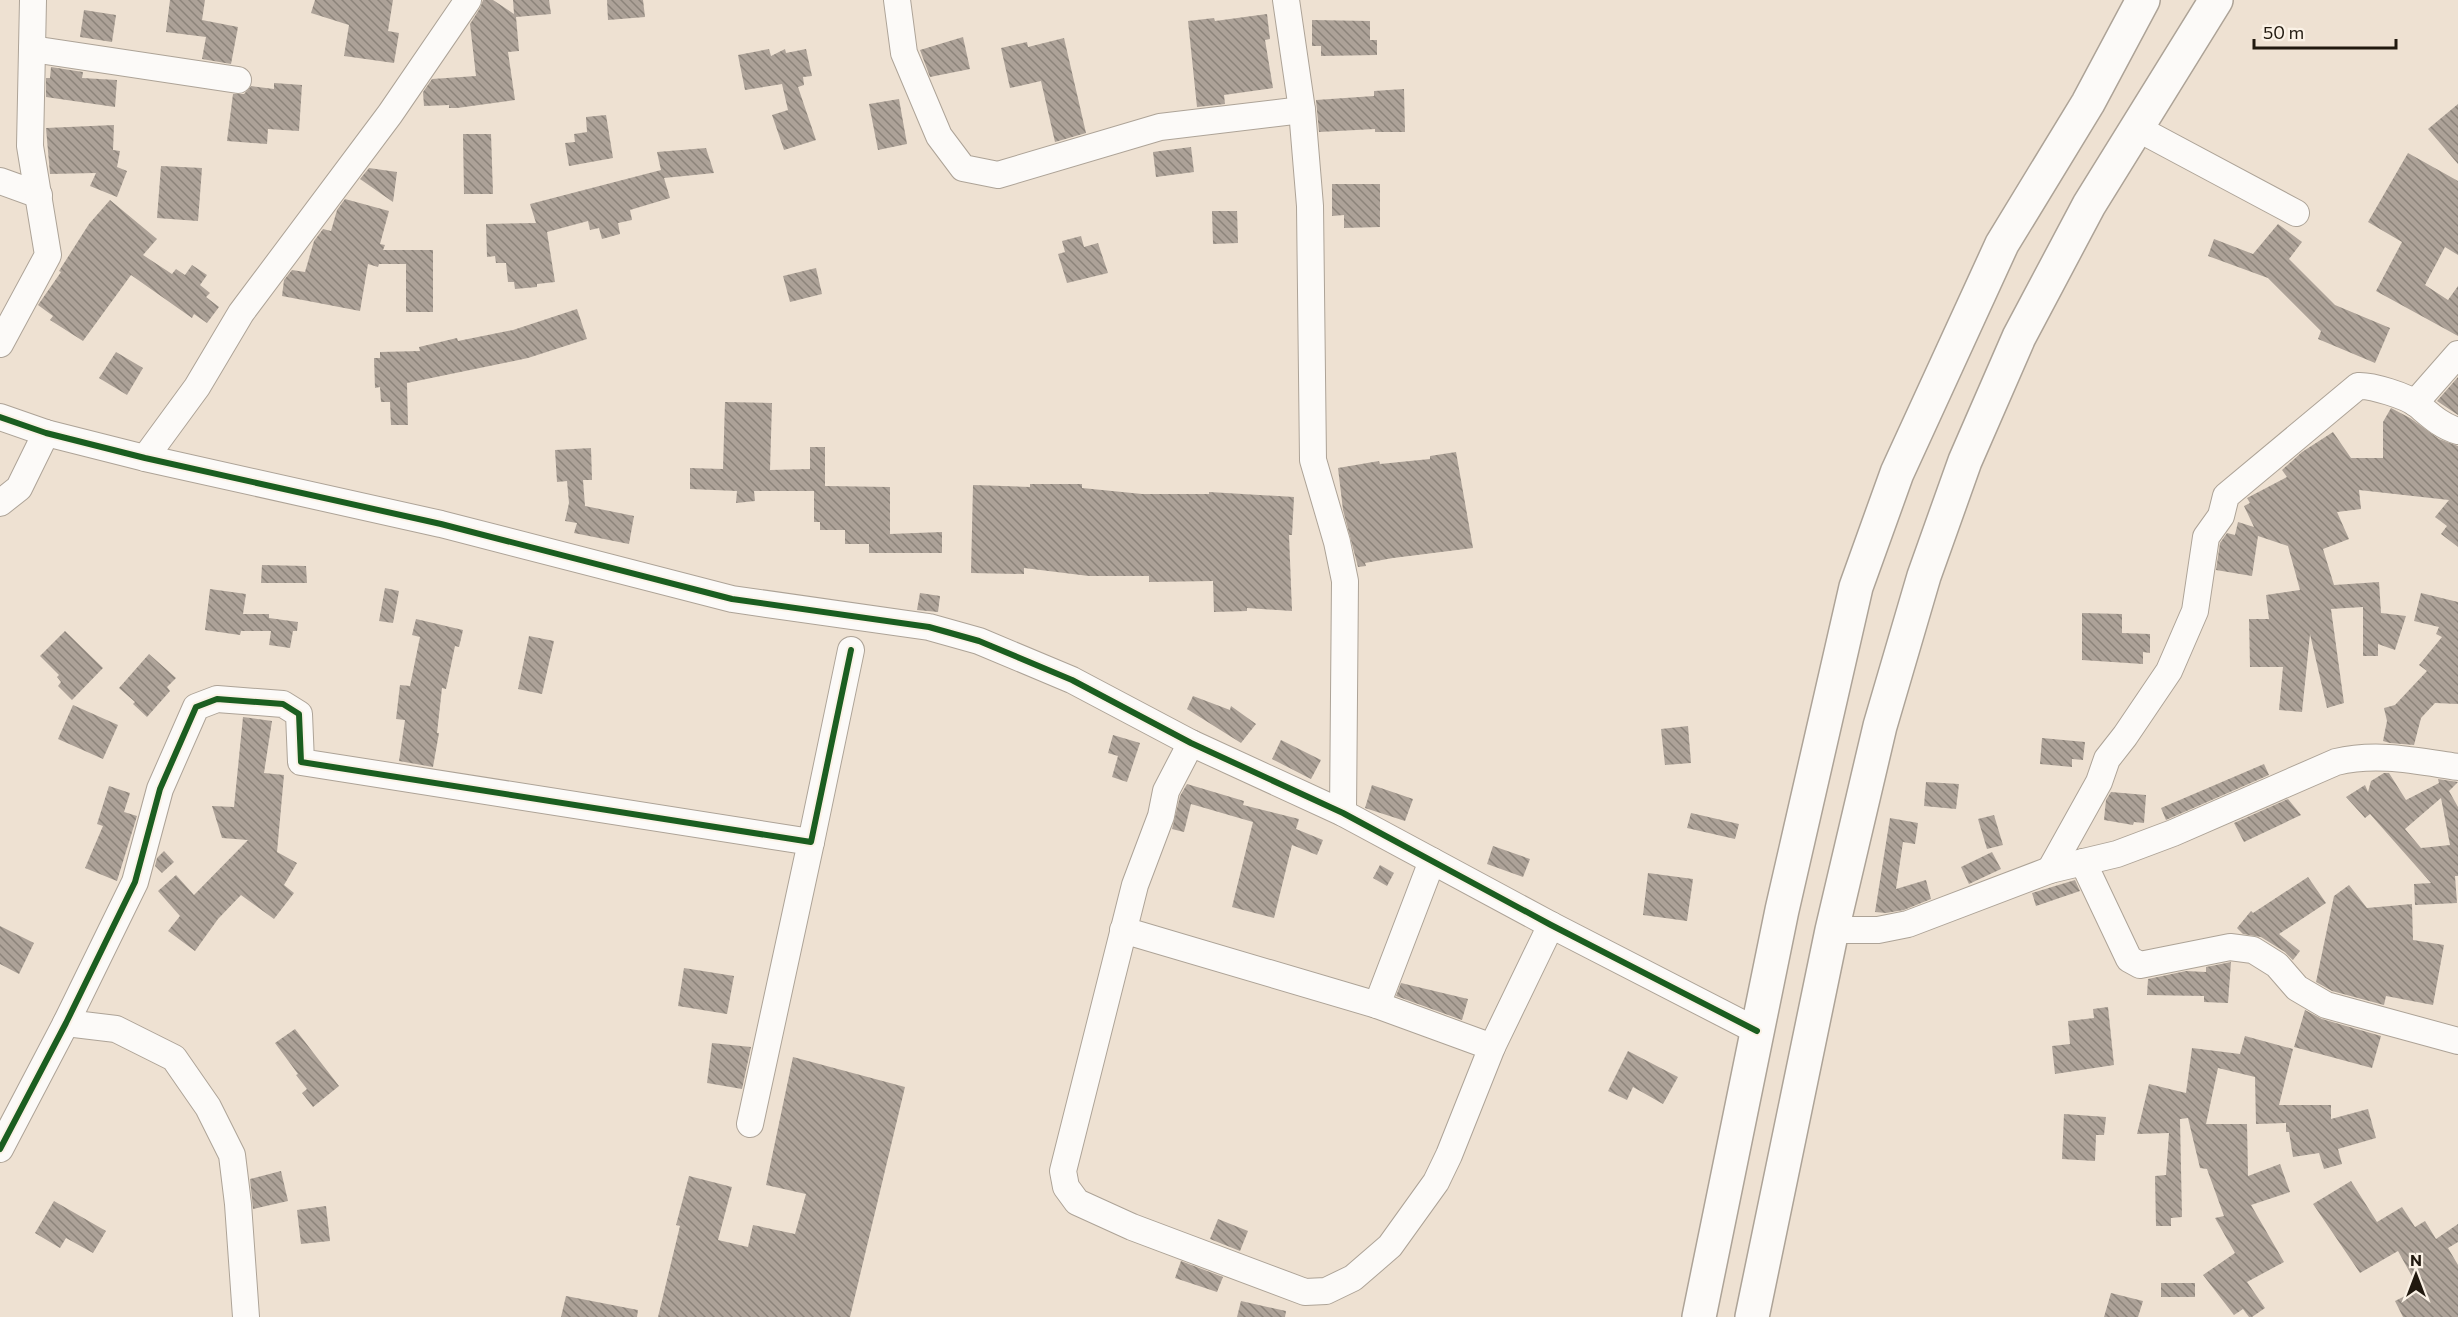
<svg xmlns="http://www.w3.org/2000/svg" width="2458" height="1317" font-family="Commissioner,sans-serif">
<style>
.building{fill:url(#building-back-hatch);fill-rule:evenodd}
.lines{fill:none;stroke-linecap:round;stroke-linejoin:round}
.minor-casing{stroke:#ada397;stroke-width:28}
.highway-casing{stroke:#ada397;stroke-width:36}
.minor{stroke:#fcfaf8;stroke-width:26}
.highway{stroke:#fcfaf8;stroke-width:33}
.cycleway-casing{stroke:#fbf2e6;stroke-width:10}
.cycleway{stroke:#1b5e20;stroke-width:6}
</style>
<defs>
<pattern id="building-back-hatch" width="6" height="6" patternUnits="userSpaceOnUse" patternTransform="scale(1.5)"><rect width="6" height="6" fill="#ada298"/><path d="M-1 5l2 2M0 0l6 6M5-1l2 2" fill="none" stroke="#8c837a"/></pattern>
</defs>
<rect width="100%" height="100%" fill="#eee1d2"/>
<g class="building">
<polygon points="170,0 205,0 202,20 238,27 231,64 202,59 206,37 166,32"/>
<polygon points="315,0 393,0 388,31 399,33 394,63 344,56 349,25 311,13"/>
<polygon points="483,0 493,0 514,14 513,0 549,0 551,14 516,17 519,51 508,52 515,100 457,108 449,108 449,105 424,106 423,92 432,79 476,76 470,24 480,8"/>
<polygon points="607,0 643,0 645,17 608,20"/>
<polygon points="84,10 116,15 112,42 80,37"/>
<polygon points="1267,14 1270,39 1265,40 1273,88 1224,95 1225,104 1197,107 1188,21 1214,18 1215,21"/>
<polygon points="1312,20 1370,21 1370,40 1377,40 1377,55 1321,56 1321,46 1312,46"/>
<polygon points="963,37 970,69 930,77 920,50"/>
<polygon points="1064,38 1086,133 1055,142 1041,81 1010,88 1001,48 1027,42 1028,47"/>
<polygon points="769,49 771,56 785,49 786,53 806,49 812,76 803,77 804,85 798,87 816,140 784,150 772,115 788,110 782,84 745,90 738,55"/>
<polygon points="51,67 83,72 82,78 117,80 115,107 46,97 46,78 50,78"/>
<polygon points="274,83 302,85 299,131 268,129 267,144 227,141 233,94 244,94 251,86 274,89"/>
<polygon points="1404,89 1405,132 1375,132 1375,129 1319,132 1316,100 1374,96 1374,91"/>
<polygon points="899,99 907,144 878,150 869,104"/>
<polygon points="2458,104 2458,164 2428,129"/>
<polygon points="606,115 613,158 569,166 565,143 575,142 574,134 587,132 586,117"/>
<polygon points="114,125 113,150 120,151 117,167 127,171 117,197 90,186 96,173 50,174 46,128"/>
<polygon points="463,134 491,134 493,194 464,194"/>
<polygon points="1191,147 1194,172 1156,177 1153,152"/>
<polygon points="706,148 714,173 664,178 670,198 630,210 632,220 618,223 620,234 602,239 599,228 590,230 588,221 547,232 555,282 537,284 537,287 515,289 514,282 508,282 506,263 496,263 495,256 487,257 486,224 536,223 530,204 661,170 657,152"/>
<polygon points="2408,153 2458,181 2458,255 2445,247 2425,285 2448,300 2458,286 2458,336 2376,291 2402,242 2368,222"/>
<polygon points="161,166 202,168 198,221 157,218"/>
<polygon points="369,168 397,172 393,202 360,179"/>
<polygon points="1332,184 1380,184 1380,227 1344,228 1344,215 1332,216"/>
<polygon points="345,199 389,211 380,244 385,245 383,250 433,250 433,312 406,312 406,264 379,264 378,267 368,264 360,311 282,296 284,280 292,270 305,272 314,241 323,229 331,231 337,210"/>
<polygon points="110,200 157,239 143,255 172,274 176,269 185,275 192,265 207,275 200,285 210,293 206,297 219,307 207,323 194,314 192,318 131,275 83,341 50,320 53,316 38,305 61,272 59,271 89,224"/>
<polygon points="1212,211 1237,211 1238,243 1213,244"/>
<polygon points="2278,224 2302,242 2289,259 2335,305 2390,328 2375,363 2318,339 2321,331 2268,278 2208,256 2214,239 2253,254"/>
<polygon points="1081,236 1084,247 1098,243 1108,273 1067,283 1058,254 1065,252 1062,241"/>
<polygon points="816,268 822,294 790,302 783,276"/>
<polygon points="577,309 587,339 528,358 407,383 408,425 391,425 390,402 381,402 380,387 375,388 374,358 380,358 380,352 420,351 419,347 457,338 458,341 513,330"/>
<polygon points="116,352 143,368 127,395 99,378"/>
<polygon points="2458,377 2458,415 2437,401"/>
<polygon points="725,402 772,403 770,470 810,469 810,447 825,447 825,486 890,487 890,534 942,532 942,553 869,553 869,544 845,544 845,530 820,530 820,522 814,522 814,491 754,491 755,501 736,503 737,491 690,489 690,468 723,469"/>
<polygon points="2391,408 2410,418 2439,439 2458,446 2458,547 2441,534 2447,526 2435,517 2449,500 2359,490 2361,509 2337,512 2349,539 2323,549 2334,585 2379,582 2381,613 2406,616 2395,650 2378,644 2378,656 2363,656 2363,607 2331,609 2344,703 2327,708 2310,634 2302,712 2279,710 2283,667 2250,667 2249,619 2269,619 2266,595 2300,590 2288,546 2258,536 2252,576 2216,570 2220,543 2227,533 2235,535 2238,522 2254,527 2244,506 2250,503 2247,498 2287,477 2282,470 2302,452 2333,432 2351,458 2383,458 2383,422"/>
<polygon points="591,448 592,480 583,480 585,506 634,516 629,544 574,533 577,523 565,521 569,503 567,481 557,482 555,450"/>
<polygon points="1456,452 1473,548 1393,558 1365,563 1366,566 1358,567 1343,510 1338,468 1379,461 1380,464 1430,459 1430,456"/>
<polygon points="1030,484 1082,484 1082,488 1142,494 1209,494 1209,492 1294,497 1292,535 1289,535 1292,611 1247,608 1247,611 1214,612 1213,581 1149,582 1149,576 1089,576 1024,568 1024,574 971,573 973,485 1030,487"/>
<polygon points="262,565 306,566 307,583 261,583"/>
<polygon points="385,588 399,591 393,623 379,621"/>
<polygon points="210,589 246,594 243,614 269,614 269,618 298,622 297,631 293,631 290,648 269,645 271,631 241,631 240,635 205,630"/>
<polygon points="920,593 940,596 938,612 917,610"/>
<polygon points="2421,593 2458,602 2458,704 2435,703 2421,718 2414,745 2390,743 2383,741 2387,721 2384,708 2395,705 2427,671 2419,665 2442,637 2436,634 2439,627 2414,621"/>
<polygon points="2082,613 2122,614 2122,633 2150,634 2150,653 2143,652 2143,664 2082,660"/>
<polygon points="416,619 463,630 459,647 455,646 446,689 442,688 437,733 439,733 433,767 399,761 405,720 396,719 400,685 410,686 420,637 412,635"/>
<polygon points="65,631 103,668 72,700 58,686 61,682 57,677 59,675 40,656"/>
<polygon points="529,636 554,641 542,694 518,689"/>
<polygon points="149,654 176,678 167,687 170,691 147,717 133,704 135,702 119,688"/>
<polygon points="1193,696 1230,710 1231,706 1256,724 1241,743 1187,709"/>
<polygon points="73,705 118,725 103,759 58,739"/>
<polygon points="243,717 272,721 264,773 284,775 277,852 297,863 284,885 294,893 274,919 241,895 218,919 195,951 168,931 180,916 158,891 176,875 194,895 248,840 222,838 212,806 234,807"/>
<polygon points="1688,726 1691,763 1665,765 1661,729"/>
<polygon points="1113,735 1140,743 1127,782 1112,777 1118,756 1108,753"/>
<polygon points="2042,738 2085,742 2083,760 2072,759 2072,767 2040,764"/>
<polygon points="1281,740 1321,760 1311,779 1272,759"/>
<polygon points="2264,764 2269,775 2166,820 2161,808"/>
<path d="M2384,773H2389L2406,800L2439,783L2438,779L2458,782L2449,791L2458,807V876H2455L2457,903L2415,905L2414,884L2431,883L2370,814L2365,818L2346,797L2365,785L2368,792L2371,781ZM2441,798L2450,845L2421,848L2405,829Z"/>
<polygon points="1926,782 1959,784 1956,809 1924,806"/>
<polygon points="1187,784 1244,801 1243,805 1299,819 1296,829 1323,840 1317,855 1292,845 1274,918 1232,907 1253,822 1191,804 1184,832 1172,829 1180,796"/>
<polygon points="1372,785 1413,799 1405,821 1365,808"/>
<polygon points="109,786 130,793 124,812 137,816 117,881 85,868 103,826 97,824"/>
<polygon points="2111,792 2146,795 2144,823 2134,822 2133,825 2104,820 2106,800"/>
<polygon points="2288,799 2301,815 2244,842 2234,823"/>
<polygon points="1691,813 1739,824 1735,839 1687,828"/>
<polygon points="1994,815 2003,845 1987,849 1978,819"/>
<polygon points="1890,818 1918,823 1915,844 1903,842 1896,889 1926,880 1931,899 1904,910 1886,913 1875,912"/>
<polygon points="1493,846 1530,859 1523,877 1487,864"/>
<polygon points="164,851 174,862 162,873 155,866 157,858"/>
<polygon points="1992,852 2001,869 1969,884 1961,867"/>
<polygon points="1380,865 1394,873 1387,886 1373,878"/>
<polygon points="1648,873 1693,879 1687,921 1643,915"/>
<polygon points="2308,877 2326,903 2279,934 2300,951 2293,960 2285,952 2261,937 2243,934 2237,928 2251,911 2253,913"/>
<polygon points="2075,880 2080,891 2036,906 2032,893"/>
<polygon points="2349,885 2367,908 2412,904 2413,940 2444,945 2433,1005 2386,996 2384,1005 2332,991 2316,982 2334,896"/>
<polygon points="0,926 34,943 19,974 0,964"/>
<polygon points="2231,962 2228,1003 2204,1002 2204,996 2147,995 2148,979 2186,971 2206,972 2206,967"/>
<polygon points="684,968 734,976 727,1014 678,1006"/>
<polygon points="1401,983 1468,999 1462,1020 1396,996"/>
<polygon points="2108,1007 2114,1065 2055,1074 2052,1046 2070,1044 2068,1021 2094,1018 2093,1009"/>
<polygon points="2305,1010 2322,1019 2381,1036 2372,1068 2294,1047"/>
<polygon points="295,1029 339,1086 313,1107 302,1093 307,1089 296,1075 298,1074 275,1043"/>
<polygon points="2245,1036 2293,1049 2279,1105 2331,1105 2331,1119 2368,1109 2376,1138 2338,1149 2342,1164 2324,1169 2319,1153 2293,1157 2289,1132 2286,1132 2286,1123 2256,1124 2255,1077 2218,1068 2206,1124 2247,1124 2248,1176 2280,1164 2290,1192 2251,1205 2284,1262 2247,1282 2265,1308 2252,1317 2249,1317 2243,1309 2234,1315 2203,1275 2235,1253 2215,1218 2224,1216 2207,1169 2200,1168 2188,1118 2180,1119 2182,1217 2171,1218 2171,1226 2156,1226 2155,1176 2166,1175 2169,1133 2137,1134 2149,1084 2186,1093 2192,1048 2240,1054"/>
<polygon points="712,1043 751,1047 742,1089 707,1083"/>
<polygon points="1628,1051 1678,1077 1663,1104 1633,1087 1627,1100 1608,1091"/>
<polygon points="793,1057 905,1087 850,1317 658,1317 680,1226 676,1225 689,1176 732,1187 718,1240 748,1247 753,1225 795,1234 806,1194 766,1185"/>
<polygon points="2064,1114 2106,1117 2104,1135 2096,1135 2095,1161 2062,1159"/>
<polygon points="281,1171 288,1201 253,1209 250,1179"/>
<polygon points="2351,1181 2377,1222 2402,1207 2415,1227 2425,1221 2436,1239 2458,1224 2458,1242 2448,1248 2458,1265 2458,1317 2403,1317 2395,1301 2419,1289 2398,1251 2360,1273 2313,1204"/>
<polygon points="54,1201 106,1231 93,1253 66,1238 60,1248 35,1233"/>
<polygon points="326,1206 330,1241 301,1244 297,1210"/>
<polygon points="1218,1219 1248,1231 1240,1251 1210,1239"/>
<polygon points="1181,1261 1223,1277 1217,1292 1175,1278"/>
<rect x="2161" y="1283" width="34" height="14"/>
<polygon points="2111,1293 2143,1301 2138,1317 2104,1317"/>
<polygon points="566,1296 638,1310 637,1317 561,1317"/>
<polygon points="1241,1301 1286,1311 1285,1317 1237,1317"/>
</g>
<g class="lines">
<g class="minor-casing">
<g id="minor">
<polyline points="897,0 904,53 939,136 963,168 998,175 1160,127 1302,110"/>
<polyline points="1286,0 1302,110 1310,206 1313,460 1337,542 1345,581 1343,813"/>
<polyline points="32,49 238,80"/>
<polyline points="2135,127 2296,213"/>
<polyline points="0,181 39,195"/>
<polyline points="0,344 48,255 30,146 33,0"/>
<polyline points="2415,403 2458,354"/>
<polyline points="0,417 46,433 145,458 441,524 732,599 929,627 979,641 1072,680 1191,743 1343,813 1551,925 1757,1031"/>
<polyline points="145,458 197,387 241,313 390,114 468,0"/>
<polyline points="0,503 19,488 46,433"/>
<polyline points="1191,743 1166,791 1161,816 1135,885 1063,1171 1066,1187 1077,1202 1132,1227 1305,1292 1326,1291 1353,1278 1390,1246 1436,1182 1449,1155 1492,1047 1551,925"/>
<polyline points="2083,862 2129,959 2140,965 2230,947 2253,950 2277,965 2297,988 2326,1005 2458,1041"/>
<path d="M2050,870L2099,782L2107,759L2125,736L2169,671L2195,611L2206,537L2221,516L2226,496L2358,386C2371,385 2407,396 2418,405C2431,416 2441,426 2458,431"/>
<polyline points="1123,930 1377,1005 1492,1047"/>
<path d="M1832,930H1878L1908,924L2050,870L2117,854L2173,833L2336,762C2377,752 2417,761 2458,767"/>
<polyline points="1377,1005 1432,861"/>
<polyline points="66,1023 116,1029 174,1058 208,1107 232,1155 238,1204 246,1317"/>
<polyline points="750,1124 811,842"/>
<polyline points="0,1149 66,1023 135,882 160,789 196,707 217,699 283,704 299,714 301,762 811,842 851,650"/>
</g>
</g>
<g class="highway-casing">
<g id="highway">
<polyline points="1699,1317 1782,910 1856,587 1897,473 2002,244 2088,103 2143,0"/>
<polyline points="1752,1317 1832,930 1880,726 1924,576 1965,461 2019,337 2089,205 2216,0"/>
</g>
</g>
<use href="#minor" class="minor"/>
<use href="#highway" class="highway"/>
<g class="cycleway-casing">
<g id="cycleway">
<polyline points="0,417 46,433 145,458 441,524 732,599 929,627 979,641 1072,680 1191,743 1343,813 1551,925 1757,1031"/>
<polyline points="0,1149 66,1023 135,882 160,789 196,707 217,699 283,704 299,714 301,762 811,842 851,650"/>
</g>
</g>
<use href="#cycleway" class="cycleway"/>
</g>
<g transform="translate(2416 1275)" stroke="#fbf2e6" stroke-width="4.5" paint-order="stroke">
<path d="M0-4.5L10 22L0 15L-10 22Z" fill="#21190f"/>
<text y="-9" font-size="16" font-weight="bold" text-anchor="middle" fill="#21190f">N</text>
</g>
<path d="M2254 39v9h142v-9" fill="none" stroke="#21190f" stroke-width="3"/>
<text x="2263" y="39" font-size="18" fill="#21190f" stroke="#fbf2e6" stroke-width="4.5" paint-order="stroke">50 m</text>
</svg>
